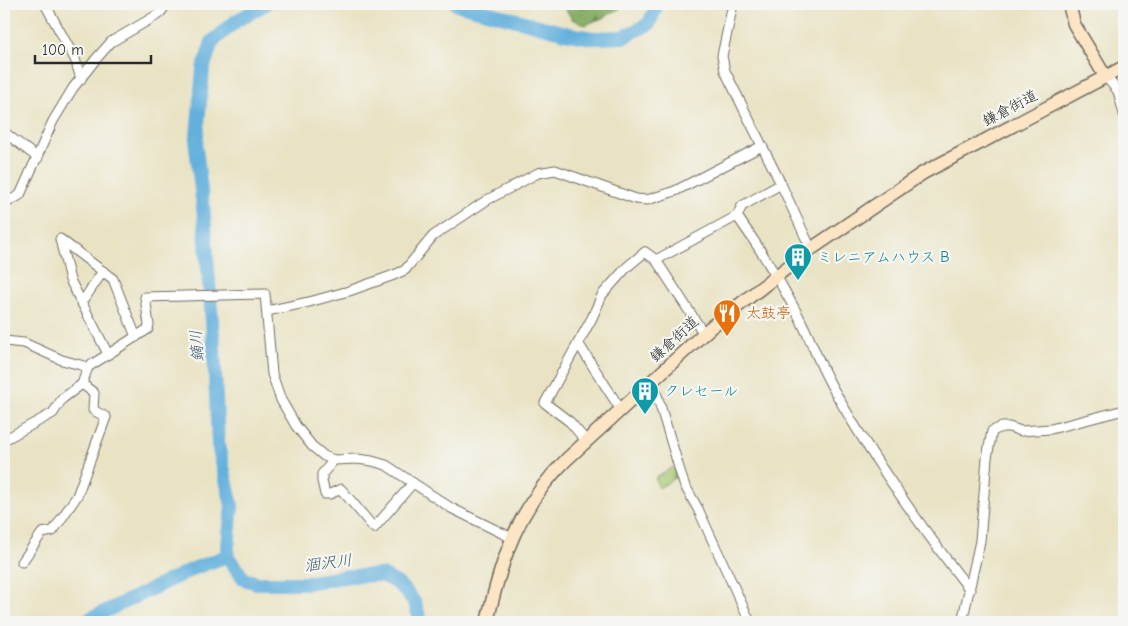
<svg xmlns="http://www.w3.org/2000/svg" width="1128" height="626" font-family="'Comic Neue','Klee One',sans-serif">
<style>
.forest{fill:url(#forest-firs);stroke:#586c48}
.cemetery{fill:url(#cemetery-stones);stroke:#687a4e}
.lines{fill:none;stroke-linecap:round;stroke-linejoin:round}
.river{stroke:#64b0dd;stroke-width:14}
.street-casing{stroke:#6e6b61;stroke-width:11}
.secondary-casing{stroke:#6e6b61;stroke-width:15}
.street{stroke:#fff;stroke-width:9}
.secondary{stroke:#fce5c4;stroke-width:12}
.labels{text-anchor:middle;stroke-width:4.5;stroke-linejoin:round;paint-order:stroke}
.street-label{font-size:15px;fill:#2b2b2b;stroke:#f6f6f2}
.culture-label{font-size:15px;fill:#0d838f;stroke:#f6f6f2;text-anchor:start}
.food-label{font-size:15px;fill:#c56008;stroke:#f6f6f2;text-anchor:start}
.water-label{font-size:16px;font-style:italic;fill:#3f5a69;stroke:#f6f6f2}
</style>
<defs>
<pattern id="forest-firs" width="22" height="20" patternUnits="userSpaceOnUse" patternTransform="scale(1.25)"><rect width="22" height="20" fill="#84ad64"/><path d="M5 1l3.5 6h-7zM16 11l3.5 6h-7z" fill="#6c8d53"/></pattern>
<pattern id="cemetery-stones" width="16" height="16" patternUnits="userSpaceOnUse" patternTransform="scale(1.25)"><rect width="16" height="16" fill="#a5c972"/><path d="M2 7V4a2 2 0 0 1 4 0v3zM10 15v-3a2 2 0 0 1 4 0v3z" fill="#87a35e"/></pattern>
</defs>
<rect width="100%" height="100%" fill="#f6f6f2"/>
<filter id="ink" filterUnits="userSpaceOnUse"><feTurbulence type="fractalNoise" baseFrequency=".02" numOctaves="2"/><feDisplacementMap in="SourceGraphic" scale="10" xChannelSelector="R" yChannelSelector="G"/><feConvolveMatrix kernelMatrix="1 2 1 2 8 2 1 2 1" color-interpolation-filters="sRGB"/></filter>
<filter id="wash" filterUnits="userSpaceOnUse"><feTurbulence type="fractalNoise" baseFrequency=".0096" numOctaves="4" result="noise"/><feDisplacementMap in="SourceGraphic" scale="20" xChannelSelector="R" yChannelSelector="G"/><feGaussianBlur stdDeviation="1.12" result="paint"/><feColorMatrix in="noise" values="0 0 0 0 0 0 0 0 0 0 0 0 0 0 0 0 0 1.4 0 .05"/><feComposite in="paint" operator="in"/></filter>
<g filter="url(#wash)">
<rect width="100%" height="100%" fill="#e9e3c4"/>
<polygon class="forest" points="562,4 628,4 603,18 585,25 572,19"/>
<polygon class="cemetery" points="673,467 677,477 659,488 655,478"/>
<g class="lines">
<g class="river">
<polyline points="456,4 569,34 593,38 623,37 649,24 657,4"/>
<polyline points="227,556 232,506 218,445 214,349 204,216 196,147 203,69 212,42 236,21 266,4"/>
<polyline points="227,556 244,579 257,583 306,583 349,576 382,575 397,583 407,593 415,603 421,622"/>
<polyline points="83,622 195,568 227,556"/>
</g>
</g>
</g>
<g filter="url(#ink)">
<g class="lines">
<g class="street-casing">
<g id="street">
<polyline points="45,4 75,59 81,79"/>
<polyline points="733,4 722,56 725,71 781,184 811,249"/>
<polyline points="1105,76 1118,91 1124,114"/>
<polyline points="4,132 38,158"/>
<path d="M781,184L742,206L737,216C759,247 779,279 797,313C811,339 820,367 835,392C874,461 921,527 970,590"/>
<polyline points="4,204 20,195 53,121 73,88 96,59 111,42 159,14 167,4"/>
<polyline points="656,260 704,334"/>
<polyline points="79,299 85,298 103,271"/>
<polyline points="267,311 309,302 349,291 394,275 405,270 433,236 487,200 538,173 555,170 636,199 647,200 675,191 762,146"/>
<polyline points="4,341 24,343 62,360 88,367 148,329 149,325 145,297 265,294 272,374 281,400 296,426 312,446 324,456 334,460 357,459 372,461 386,465 451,508 512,538"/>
<polyline points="578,343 621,410"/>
<polyline points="108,354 70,280 60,239 113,279 136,337"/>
<polyline points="653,382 684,484 698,509 750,622"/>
<polyline points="4,440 53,413 62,399 82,384 88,367"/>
<polyline points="587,442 570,422 545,403 592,318 602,295 627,267 645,252 656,260 737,216"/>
<polyline points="334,460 322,474 322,481 325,494 330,494 341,489 374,528 413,483"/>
<polyline points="22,562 42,533 53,531 77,496 106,417 93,410 94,393 82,384"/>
<polyline points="962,622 980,541 987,458 992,431 1002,427 1009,427 1021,431 1051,429 1124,410"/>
</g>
</g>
<g class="secondary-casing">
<g id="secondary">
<polyline points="1069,4 1074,24 1105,76"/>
<path d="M487,622C502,557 518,507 567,459L711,327L811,249L923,173L1124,67"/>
</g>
</g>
<use href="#street" class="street"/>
<use href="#secondary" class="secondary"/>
</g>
</g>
<defs>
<g id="building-pin" transform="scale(1.4375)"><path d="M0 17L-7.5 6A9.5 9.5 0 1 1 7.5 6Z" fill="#0f9aa8" stroke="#f6f6f2"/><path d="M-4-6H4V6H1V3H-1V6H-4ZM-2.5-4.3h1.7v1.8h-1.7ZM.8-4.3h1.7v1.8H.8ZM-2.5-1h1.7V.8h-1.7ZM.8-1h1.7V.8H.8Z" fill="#fff"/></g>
<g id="restaurant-pin" transform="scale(1.4375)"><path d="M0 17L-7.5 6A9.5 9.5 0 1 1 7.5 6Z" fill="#e8710a" stroke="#f6f6f2"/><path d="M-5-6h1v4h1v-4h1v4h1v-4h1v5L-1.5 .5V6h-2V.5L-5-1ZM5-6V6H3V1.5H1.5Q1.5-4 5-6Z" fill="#fff"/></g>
</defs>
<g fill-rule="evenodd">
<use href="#building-pin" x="798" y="257"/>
<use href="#restaurant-pin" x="727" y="313"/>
<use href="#building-pin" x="645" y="391"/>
</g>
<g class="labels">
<g class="street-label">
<text transform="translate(1010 108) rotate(-28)" y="5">鎌倉街道</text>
<text transform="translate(674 339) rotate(-43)" y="5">鎌倉街道</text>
</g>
<g class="culture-label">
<text x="817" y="262">ミレニアムハウス B</text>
<text x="664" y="396">クレセール</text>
</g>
<g class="food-label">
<text x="746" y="318">太鼓亭</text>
</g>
<g class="water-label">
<text transform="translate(196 346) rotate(-94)" y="6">鏑川</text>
<text transform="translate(328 562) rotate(-7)" y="6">涸沢川</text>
</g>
</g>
<rect width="1128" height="626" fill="none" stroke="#f6f6f2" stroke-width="20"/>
<path d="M35 55v8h116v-8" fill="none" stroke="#2b2b2b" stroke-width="2.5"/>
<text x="42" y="55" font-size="15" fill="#2b2b2b" stroke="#f6f6f2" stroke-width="4" paint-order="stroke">100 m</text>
</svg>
